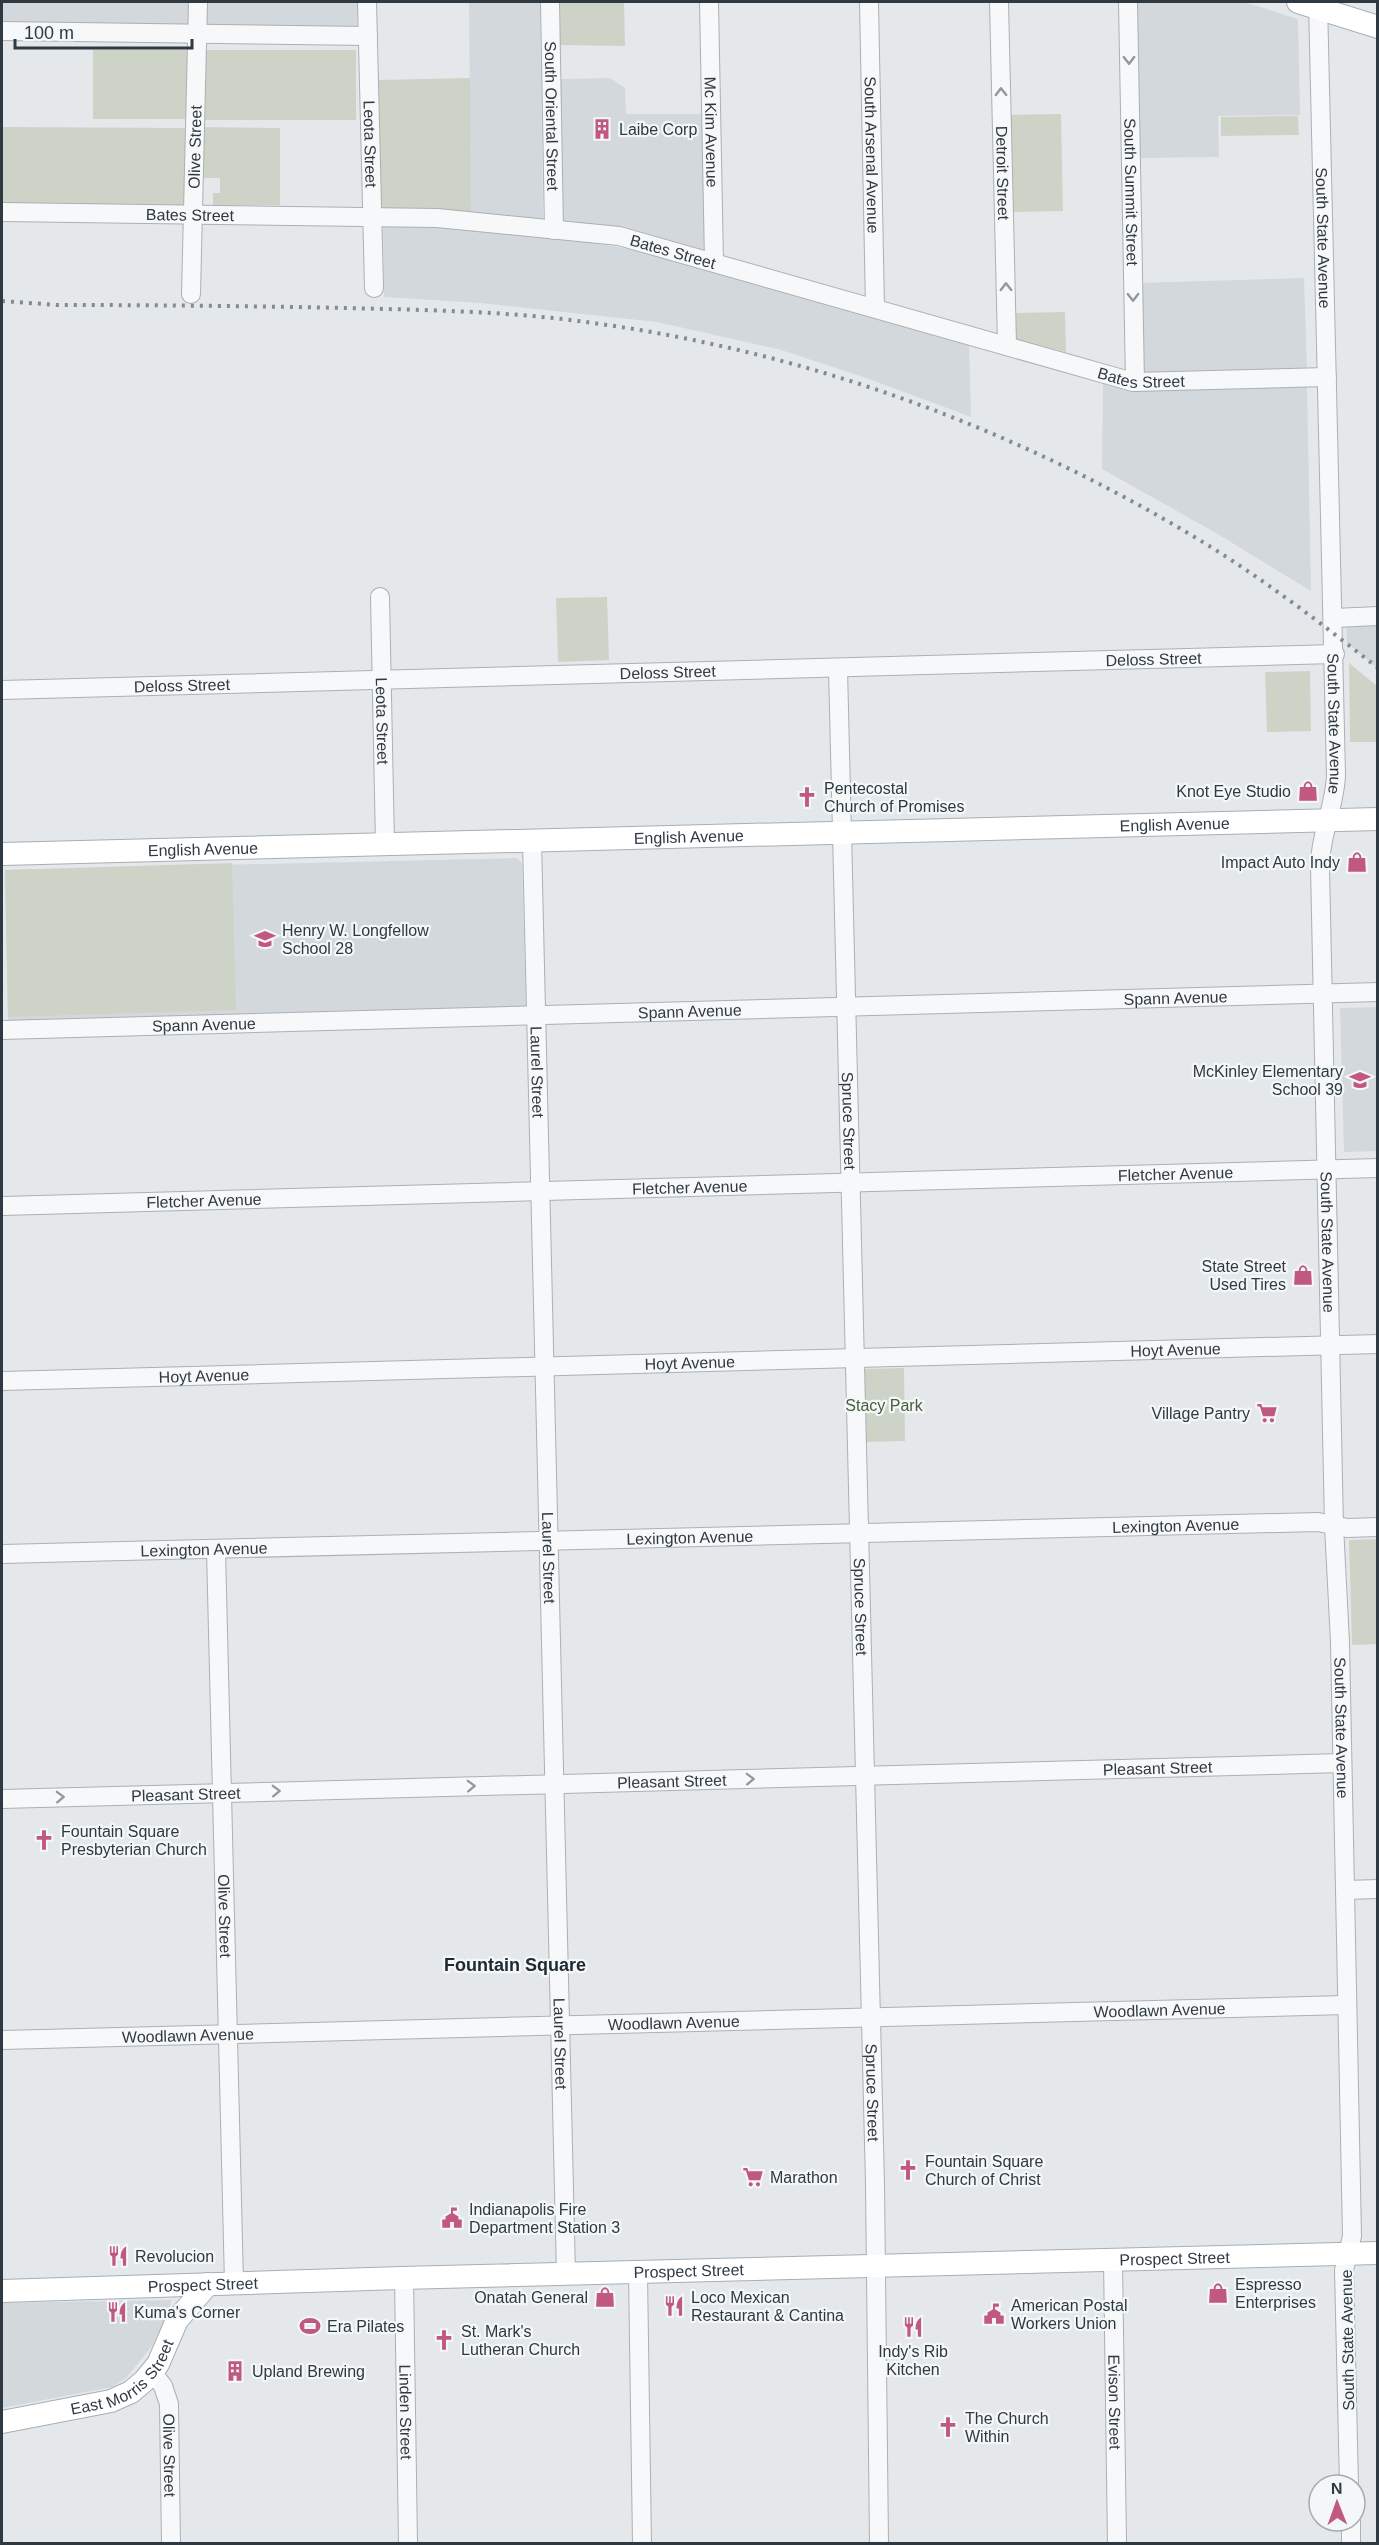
<svg xmlns="http://www.w3.org/2000/svg" width="1379" height="2545" font-family="Helvetica,sans-serif">
<style>
.built{fill:#d3d8dc}
.green{fill:#cdd4c7}
.lines{fill:none;stroke-linecap:round;stroke-linejoin:round}
.minor-casing{stroke:#aab0b5;stroke-width:20}
.major-casing{stroke:#a5afb5;stroke-width:24}
.minor{stroke:#f7f8f9;stroke-width:18}
.major{stroke:#fff;stroke-width:22}
.rail{stroke:#808b93;stroke-width:4;stroke-dasharray:3 6;stroke-linecap:butt}
.oneway{stroke:#92989e}
.labels{text-anchor:middle;stroke-width:4.5;stroke-linejoin:round;paint-order:stroke}
.street-label{font-size:16px;fill:#2e3942;stroke:#f4f7f8}
.poi-label{font-size:16px;fill:#2e3942;stroke:#f4f7f8;text-anchor:start}
.park-label{font-size:16px;fill:#495c3d;stroke:#f4f7f8}
.neighbourhood-label{font-size:18px;font-weight:bold;fill:#202a33;stroke:#f4f7f8}
</style>
<rect width="100%" height="100%" fill="#e5e8eb"/>
<g class="built">
<polygon points="2,2 190,2 190,27 2,24"/>
<polygon points="203,2 357,2 357,28 203,25"/>
<polygon points="469,2 540,2 543,220 471,213"/>
<polygon points="1135,2 1244,2 1298,19 1300,115 1218,116 1219,157 1138,158"/>
<polygon points="610,78 625,88 626,114 702,114 705,252 559,222 559,79"/>
<polygon points="383,225 446,226 571,239 635,250 969,344 971,417 869,379 778,349 657,322 481,303 384,297"/>
<polygon points="1304,278 1307,369 1140,373 1138,283"/>
<polygon points="1103,381 1307,386 1311,591 1216,533 1102,469"/>
<polygon points="1377,622 1377,668 1347,643 1346,623"/>
<polygon points="517,858 522,863 526,1008 8,1021 5,870"/>
<polygon points="1377,1007 1377,1151 1344,1152 1340,1008"/>
<polygon points="171,2300 170,2308 152,2346 126,2378 112,2387 2,2408 2,2303"/>
</g>
<g class="green">
<polygon points="559,2 624,2 625,46 560,45"/>
<polygon points="93,50 189,50 188,119 93,119"/>
<rect x="200" y="50" width="156" height="70"/>
<polygon points="470,78 471,212 381,208 378,80"/>
<polygon points="1061,114 1063,211 1011,212 1009,115"/>
<polygon points="1298,116 1299,135 1221,136 1221,117"/>
<polygon points="2,127 186,128 185,205 2,203"/>
<polygon points="200,127 280,128 280,205 213,205 213,193 220,193 220,178 200,178"/>
<polygon points="1065,312 1066,352 1015,338 1015,313"/>
<polygon points="607,597 609,660 558,662 556,598"/>
<polygon points="1349,663 1377,686 1377,742 1350,742"/>
<polygon points="1310,671 1311,731 1267,732 1265,672"/>
<polygon points="232,863 236,1010 8,1017 5,870"/>
<polygon points="904,1368 905,1441 865,1442 864,1369"/>
<polygon points="1377,1539 1377,1644 1352,1645 1349,1540"/>
</g>
<g class="lines">
<g class="minor-casing">
<g id="minor">
<path id="s1" d="M367,2L374,288"/>
<path id="s2" d="M550,2L554,230"/>
<path id="s3" d="M709,2L714,262"/>
<path id="s4" d="M869,2L875,308"/>
<path id="s5" d="M999,2L1007,345"/>
<path id="s6" d="M1128,2L1135,382"/>
<path id="s7" d="M1318,2L1336,775C1335,806 1320,835 1320,867L1334,1526L1340,1642L1352,2236L1344,2270L1349,2485"/>
<polyline points="2,31 368,36"/>
<path id="s8" d="M2,212L437,218L619,236L1133,382L1327,377"/>
<path id="s9" d="M191,294L198,2"/>
<path id="s10" d="M380,597L385,844"/>
<polyline points="1334,618 1378,616"/>
<path id="s11" d="M838,669L875,2184L879,2544"/>
<path id="s12" d="M2,690L1335,654"/>
<path id="s13" d="M532,841L566,2274"/>
<path id="s14" d="M2,1030L1378,992"/>
<path id="s15" d="M2,1206L1378,1168"/>
<path id="s16" d="M2,1381L1378,1344"/>
<path id="s17" d="M216,1550L234,2283"/>
<path id="s18" d="M2,1554L1318,1522L1347,1528L1378,1527"/>
<path id="s19" d="M2,1799L1342,1763"/>
<polyline points="1345,1890 1378,1889"/>
<path id="s20" d="M2,2040L1346,2005"/>
<path id="s21" d="M1113,2260L1117,2544"/>
<polyline points="638,2273 642,2544"/>
<path id="s22" d="M404,2278L408,2544"/>
<path id="s23" d="M152,2372L163,2386L169,2404L171,2544"/>
<polyline points="1351,2521 1351,2544"/>
</g>
</g>
<g class="major-casing">
<g id="major">
<polyline points="1298,2 1378,27"/>
<path id="s24" d="M2,854L1378,819"/>
<path id="s25" d="M2,2291L401,2278L1378,2253"/>
<path id="s26" d="M2,2422L111,2401L131,2392L144,2381L158,2364L177,2320L208,2284"/>
</g>
</g>
<use href="#minor" class="minor"/>
<use href="#major" class="major"/>
<path class="rail" d="M2,301L57,305C153,305 250,306 346,308C424,310 501,311 578,321C801,349 1015,427 1206,544C1266,581 1322,624 1378,668"/>
</g>
<defs><path id="oneway-chevron" d="M-2-3.5L2.5 0L-2 3.5" fill="none" stroke-width="1.6" stroke-linecap="round" stroke-linejoin="round" transform="scale(1.5)"/></defs>
<g class="oneway">
<use href="#oneway-chevron" transform="translate(1129 60) rotate(89)"/>
<use href="#oneway-chevron" transform="translate(1001 92) rotate(-91)"/>
<use href="#oneway-chevron" transform="translate(1006 287) rotate(-91)"/>
<use href="#oneway-chevron" transform="translate(1133 297) rotate(89)"/>
<use href="#oneway-chevron" transform="translate(750 1779) rotate(-2)"/>
<use href="#oneway-chevron" transform="translate(471 1786) rotate(-2)"/>
<use href="#oneway-chevron" transform="translate(276 1791) rotate(-2)"/>
<use href="#oneway-chevron" transform="translate(60 1797) rotate(-2)"/>
</g>
<defs>
<g id="building-bare" transform="scale(1.62)"><path d="M-4-6H4V6H1V3H-1V6H-4ZM-2.5-4.3h1.7v1.8h-1.7ZM.8-4.3h1.7v1.8H.8ZM-2.5-1h1.7V.8h-1.7ZM.8-1h1.7V.8H.8Z" fill="#c1587e" stroke="#f4f7f8" stroke-width="2.5" paint-order="stroke"/></g>
<g id="shop-bare" transform="scale(1.62)"><path d="M-5-2.5h2.3a2.7 3.5 0 0 1 5.4 0H5L5.5 6h-11ZM-1.5-2.5h3a1.5 2.3 0 0 0-3 0Z" fill="#c1587e" stroke="#f4f7f8" stroke-width="2.5" paint-order="stroke"/></g>
<g id="church-bare" transform="scale(1.62)"><path d="M-1.2-6h2.4v3.5h3.3v2.4h-3.3V6h-2.4V-.1h-3.3v-2.4h3.3Z" fill="#c1587e" stroke="#f4f7f8" stroke-width="2.5" paint-order="stroke"/></g>
<g id="school-bare" transform="scale(1.62)"><path d="M0-5L7-2L0 1L-7-2ZM-4 1L0 2.5L4 1V4Q0 6-4 4Z" fill="#c1587e" stroke="#f4f7f8" stroke-width="2.5" paint-order="stroke"/></g>
<g id="supermarket-bare" transform="scale(1.62)"><path d="M-6-5.5h2.5l.6 2H6L4.5 2H-2.5L-4.4-4H-6ZM-1.5 3.2a1.3 1.3 0 1 0 .1 0ZM3 3.2a1.3 1.3 0 1 0 .1 0Z" fill="#c1587e" stroke="#f4f7f8" stroke-width="2.5" paint-order="stroke"/></g>
<g id="civic-bare" transform="scale(1.62)"><path d="M-.6-6.5H3V-4.5H.6V-3L4-1V1h2V6H-6V1h2V-1L-.6-3ZM-1.2 2.5V6h2.4V2.5Z" fill="#c1587e" stroke="#f4f7f8" stroke-width="2.5" paint-order="stroke"/></g>
<g id="restaurant-bare" transform="scale(1.62)"><path d="M-5-6h1v4h1v-4h1v4h1v-4h1v5L-1.5 .5V6h-2V.5L-5-1ZM5-6V6H3V1.5H1.5Q1.5-4 5-6Z" fill="#c1587e" stroke="#f4f7f8" stroke-width="2.5" paint-order="stroke"/></g>
<g id="stadium-bare" transform="scale(1.62)"><path d="M0-5a6.5 5 0 1 0 0 10a6.5 5 0 1 0 0-10ZM-3.5-1.8h7v3.6h-7Z" fill="#c1587e" stroke="#f4f7f8" stroke-width="2.5" paint-order="stroke"/></g>
</defs>
<g fill-rule="evenodd">
<use href="#building-bare" x="602" y="129"/>
<use href="#shop-bare" x="1308" y="791"/>
<use href="#church-bare" x="807" y="797"/>
<use href="#shop-bare" x="1357" y="862"/>
<use href="#school-bare" x="265" y="939"/>
<use href="#school-bare" x="1360" y="1080"/>
<use href="#shop-bare" x="1303" y="1275"/>
<use href="#supermarket-bare" x="1267" y="1413"/>
<use href="#church-bare" x="44" y="1840"/>
<use href="#church-bare" x="908" y="2170"/>
<use href="#supermarket-bare" x="753" y="2177"/>
<use href="#civic-bare" x="452" y="2218"/>
<use href="#restaurant-bare" x="118" y="2256"/>
<use href="#shop-bare" x="1218" y="2293"/>
<use href="#shop-bare" x="605" y="2297"/>
<use href="#restaurant-bare" x="674" y="2306"/>
<use href="#restaurant-bare" x="117" y="2312"/>
<use href="#civic-bare" x="994" y="2314"/>
<use href="#stadium-bare" x="310" y="2326"/>
<use href="#restaurant-bare" x="913" y="2327"/>
<use href="#church-bare" x="444" y="2340"/>
<use href="#building-bare" x="235" y="2371"/>
<use href="#church-bare" x="948" y="2427"/>
</g>
<g class="labels">
<g class="street-label">
<text dy="6" stroke="none"><textPath href="#s2" startOffset="114">South Oriental Street</textPath></text>
<text dy="6" stroke="none"><textPath href="#s3" startOffset="130">Mc Kim Avenue</textPath></text>
<text dy="6" stroke="none"><textPath href="#s1" startOffset="142">Leota Street</textPath></text>
<text dy="6" stroke="none"><textPath href="#s9" startOffset="147">Olive Street</textPath></text>
<text dy="6" stroke="none"><textPath href="#s4" startOffset="153">South Arsenal Avenue</textPath></text>
<text dy="6" stroke="none"><textPath href="#s5" startOffset="171">Detroit Street</textPath></text>
<text dy="6" stroke="none"><textPath href="#s6" startOffset="190">South Summit Street</textPath></text>
<text dy="6" stroke="none"><textPath href="#s8" startOffset="188">Bates Street</textPath></text>
<text dy="6" stroke="none"><textPath href="#s7" startOffset="236">South State Avenue</textPath></text>
<text dy="6" stroke="none"><textPath href="#s8" startOffset="674">Bates Street</textPath></text>
<text dy="6" stroke="none"><textPath href="#s8" startOffset="1160">Bates Street</textPath></text>
<text dy="6" stroke="none"><textPath href="#s12" startOffset="1152">Deloss Street</textPath></text>
<text dy="6" stroke="none"><textPath href="#s12" startOffset="666">Deloss Street</textPath></text>
<text dy="6" stroke="none"><textPath href="#s12" startOffset="180">Deloss Street</textPath></text>
<text dy="6" stroke="none"><textPath href="#s10" startOffset="124">Leota Street</textPath></text>
<text dy="6" stroke="none"><textPath href="#s7" startOffset="722">South State Avenue</textPath></text>
<text dy="6" stroke="none"><textPath href="#s24" startOffset="1173">English Avenue</textPath></text>
<text dy="6" stroke="none"><textPath href="#s24" startOffset="687">English Avenue</textPath></text>
<text dy="6" stroke="none"><textPath href="#s24" startOffset="201">English Avenue</textPath></text>
<text dy="6" stroke="none"><textPath href="#s14" startOffset="1174">Spann Avenue</textPath></text>
<text dy="6" stroke="none"><textPath href="#s14" startOffset="688">Spann Avenue</textPath></text>
<text dy="6" stroke="none"><textPath href="#s14" startOffset="202">Spann Avenue</textPath></text>
<text dy="6" stroke="none"><textPath href="#s13" startOffset="231">Laurel Street</textPath></text>
<text dy="6" stroke="none"><textPath href="#s11" startOffset="452">Spruce Street</textPath></text>
<text dy="6" stroke="none"><textPath href="#s15" startOffset="1174">Fletcher Avenue</textPath></text>
<text dy="6" stroke="none"><textPath href="#s15" startOffset="688">Fletcher Avenue</textPath></text>
<text dy="6" stroke="none"><textPath href="#s15" startOffset="202">Fletcher Avenue</textPath></text>
<text dy="6" stroke="none"><textPath href="#s7" startOffset="1242">South State Avenue</textPath></text>
<text dy="6" stroke="none"><textPath href="#s16" startOffset="1174">Hoyt Avenue</textPath></text>
<text dy="6" stroke="none"><textPath href="#s16" startOffset="688">Hoyt Avenue</textPath></text>
<text dy="6" stroke="none"><textPath href="#s16" startOffset="202">Hoyt Avenue</textPath></text>
<text dy="6" stroke="none"><textPath href="#s18" startOffset="1174">Lexington Avenue</textPath></text>
<text dy="6" stroke="none"><textPath href="#s18" startOffset="688">Lexington Avenue</textPath></text>
<text dy="6" stroke="none"><textPath href="#s18" startOffset="202">Lexington Avenue</textPath></text>
<text dy="6" stroke="none"><textPath href="#s13" startOffset="717">Laurel Street</textPath></text>
<text dy="6" stroke="none"><textPath href="#s11" startOffset="938">Spruce Street</textPath></text>
<text dy="6" stroke="none"><textPath href="#s7" startOffset="1728">South State Avenue</textPath></text>
<text dy="6" stroke="none"><textPath href="#s19" startOffset="1156">Pleasant Street</textPath></text>
<text dy="6" stroke="none"><textPath href="#s19" startOffset="670">Pleasant Street</textPath></text>
<text dy="6" stroke="none"><textPath href="#s19" startOffset="184">Pleasant Street</textPath></text>
<text dy="6" stroke="none"><textPath href="#s17" startOffset="366">Olive Street</textPath></text>
<text dy="6" stroke="none"><textPath href="#s20" startOffset="1158">Woodlawn Avenue</textPath></text>
<text dy="6" stroke="none"><textPath href="#s20" startOffset="672">Woodlawn Avenue</textPath></text>
<text dy="6" stroke="none"><textPath href="#s20" startOffset="186">Woodlawn Avenue</textPath></text>
<text dy="6" stroke="none"><textPath href="#s13" startOffset="1203">Laurel Street</textPath></text>
<text dy="6" stroke="none"><textPath href="#s11" startOffset="1424">Spruce Street</textPath></text>
<text dy="6" stroke="none"><textPath href="#s25" startOffset="1173">Prospect Street</textPath></text>
<text dy="6" stroke="none"><textPath href="#s25" startOffset="687">Prospect Street</textPath></text>
<text dy="6" stroke="none"><textPath href="#s25" startOffset="201">Prospect Street</textPath></text>
<text transform="translate(1347 2340) rotate(-91)" y="6">South State Avenue</text>
<text dy="6" stroke="none"><textPath href="#s26" startOffset="134">East Morris Street</textPath></text>
<text dy="6" stroke="none"><textPath href="#s21" startOffset="142">Evison Street</textPath></text>
<text dy="6" stroke="none"><textPath href="#s22" startOffset="134">Linden Street</textPath></text>
<text dy="6" stroke="none"><textPath href="#s23" startOffset="88">Olive Street</textPath></text>
</g>
<g class="poi-label">
<text x="619" y="135">Laibe Corp</text>
<text x="824" y="794">Pentecostal<tspan x="824" dy="18">Church of Promises</tspan></text>
<text x="1291" y="797" text-anchor="end">Knot Eye Studio</text>
<text x="1340" y="868" text-anchor="end">Impact Auto Indy</text>
<text x="282" y="936">Henry W. Longfellow<tspan x="282" dy="18">School 28</tspan></text>
<text x="1343" y="1077" text-anchor="end">McKinley Elementary<tspan x="1343" dy="18">School 39</tspan></text>
<text x="1286" y="1272" text-anchor="end">State Street<tspan x="1286" dy="18">Used Tires</tspan></text>
<text x="1250" y="1419" text-anchor="end">Village Pantry</text>
<text x="61" y="1837">Fountain Square<tspan x="61" dy="18">Presbyterian Church</tspan></text>
<text x="925" y="2167">Fountain Square<tspan x="925" dy="18">Church of Christ</tspan></text>
<text x="770" y="2183">Marathon</text>
<text x="469" y="2215">Indianapolis Fire<tspan x="469" dy="18">Department Station 3</tspan></text>
<text x="135" y="2262">Revolucion</text>
<text x="1235" y="2290">Espresso<tspan x="1235" dy="18">Enterprises</tspan></text>
<text x="588" y="2303" text-anchor="end">Onatah General</text>
<text x="691" y="2303">Loco Mexican<tspan x="691" dy="18">Restaurant &amp; Cantina</tspan></text>
<text x="1011" y="2311">American Postal<tspan x="1011" dy="18">Workers Union</tspan></text>
<text x="134" y="2318">Kuma's Corner</text>
<text x="327" y="2332">Era Pilates</text>
<text x="461" y="2337">St. Mark's<tspan x="461" dy="18">Lutheran Church</tspan></text>
<text x="913" y="2357" text-anchor="middle">Indy's Rib<tspan x="913" dy="18">Kitchen</tspan></text>
<text x="252" y="2377">Upland Brewing</text>
<text x="965" y="2424">The Church<tspan x="965" dy="18">Within</tspan></text>
</g>
<g class="park-label">
<text x="884" y="1411">Stacy Park</text>
</g>
<g class="neighbourhood-label">
<text x="515" y="1971">Fountain Square</text>
</g>
</g>
<rect width="1379" height="2545" fill="none" stroke="#2e3942" stroke-width="6"/>
<g transform="translate(1337 2503) rotate(359)"><circle r="28" fill="#f4f7f8" stroke="#a5abaf" stroke-width="1.5"/>
<path d="M0-4.5L10 22L0 15L-10 22Z" fill="#c1587e"/>
<text y="-9" font-size="16" font-weight="bold" text-anchor="middle" fill="#2e3942">N</text>
</g>
<path d="M15 39v9h177v-9" fill="none" stroke="#2e3942" stroke-width="3"/>
<text x="24" y="39" font-size="18" fill="#2e3942" stroke="#f4f7f8" stroke-width="4.5" paint-order="stroke">100 m</text>
</svg>
